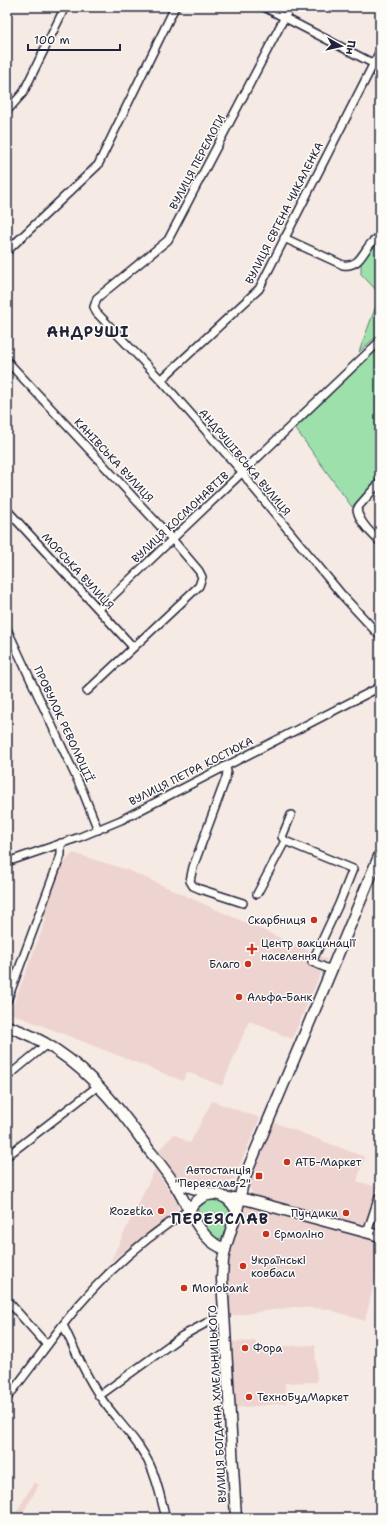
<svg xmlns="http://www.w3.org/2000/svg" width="387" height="1525" font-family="'Shantell Sans',sans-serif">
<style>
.built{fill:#eed4d0}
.green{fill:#9de0ac;stroke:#608174}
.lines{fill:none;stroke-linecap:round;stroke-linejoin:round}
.minor-casing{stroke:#22223b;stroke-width:10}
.secondary-casing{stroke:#22223b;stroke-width:13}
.minor{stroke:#fdfcf7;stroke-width:7}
.secondary{stroke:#fdfcf7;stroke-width:10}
.poi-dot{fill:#c8321e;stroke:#fdfcf7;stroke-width:1.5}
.labels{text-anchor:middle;stroke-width:3;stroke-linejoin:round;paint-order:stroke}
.street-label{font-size:11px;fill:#22223b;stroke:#fdfcf7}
.poi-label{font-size:11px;fill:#22223b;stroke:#fdfcf7;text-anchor:start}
.district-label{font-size:15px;font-weight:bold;letter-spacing:1px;fill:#22223b;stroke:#fdfcf7}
</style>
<rect width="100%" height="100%" fill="#f6eae5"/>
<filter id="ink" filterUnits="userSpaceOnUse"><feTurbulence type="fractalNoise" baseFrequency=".025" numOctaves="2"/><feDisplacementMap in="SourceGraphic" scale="8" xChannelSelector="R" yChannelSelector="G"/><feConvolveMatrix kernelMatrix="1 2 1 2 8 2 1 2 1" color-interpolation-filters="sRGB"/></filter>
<g filter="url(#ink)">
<g class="built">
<polygon points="73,853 128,870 327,959 292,1039 249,1021 222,1086 187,1072 183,1081 10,1013 46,920 43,909 61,866"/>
<polygon points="212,1101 260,1118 234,1179 226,1185 216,1189 181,1180 175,1176 158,1151 174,1134 190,1143"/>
<polygon points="273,1122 365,1157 357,1181 380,1188 380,1259 365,1321 327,1309 294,1307 230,1316 228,1261 245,1208 253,1205 253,1198 248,1181"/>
<polygon points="155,1169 178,1204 177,1210 110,1262"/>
<polygon points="256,1341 256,1347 315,1345 317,1382 285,1383 286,1403 235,1408 232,1342"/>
<polygon points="34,1482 39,1485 20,1518 13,1518"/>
</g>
<g class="green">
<polygon points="377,242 380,242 380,293 378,292 361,274 361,264"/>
<polygon points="380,302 380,333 359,352 377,303"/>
<polygon points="380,347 380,475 352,507 295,428"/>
<path d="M210,1200L224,1202L232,1211L223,1238L216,1239L210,1233L198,1216C197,1207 201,1202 210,1200Z"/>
</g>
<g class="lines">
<g class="minor-casing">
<g id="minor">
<polyline points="264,7 380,67"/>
<polyline points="290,7 168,240 97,298 94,307 96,312 161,380 243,473 252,486 342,595 380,636"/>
<polyline points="7,111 23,93 65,7"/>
<path d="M284,238L343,265C364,268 363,243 380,237"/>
<polyline points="7,251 98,165 175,7"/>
<polyline points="7,361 172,539 199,571 202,577 199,586 87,691"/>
<polyline points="161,380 259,289 380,51"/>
<path d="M380,482L359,506L357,510C360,523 371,533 380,542"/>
<polyline points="7,510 133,647"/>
<polyline points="99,609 380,341"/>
<polyline points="7,629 83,792 98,830"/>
<polyline points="225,766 227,771 226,778 193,867 190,881 193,886 200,889 243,903"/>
<polyline points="285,841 353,869 339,904 312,962 331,970"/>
<polyline points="7,862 80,837 121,820 380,687"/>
<polyline points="257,894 285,841 282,837 291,815"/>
<polyline points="7,1001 61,855 61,843"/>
<polyline points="7,1077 47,1044"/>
<polyline points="7,1156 98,1086"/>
<polyline points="367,1233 380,1193"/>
<polyline points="7,1300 47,1345"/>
<path d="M63,1325C75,1349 85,1376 101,1398C117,1421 138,1440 150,1465C158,1482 161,1500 166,1518"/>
<polyline points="99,1396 182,1336 210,1321 225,1317"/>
<path d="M7,1398C31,1368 53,1336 78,1306C110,1269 147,1236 189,1210"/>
</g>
</g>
<g class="secondary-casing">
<g id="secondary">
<path d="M7,1026C24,1032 41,1040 56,1050C94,1075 123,1113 149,1150C157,1160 166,1171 173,1182C187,1202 197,1236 220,1247L226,1246L237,1211C224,1188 203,1190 189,1210"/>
<polyline points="173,1182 212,1194"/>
<polyline points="233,1198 248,1200 380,1236"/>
<polyline points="237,1211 242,1187 248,1169 380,854"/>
<polyline points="226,1246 223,1260 222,1279 236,1518"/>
</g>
</g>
<use href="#minor" class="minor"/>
<use href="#secondary" class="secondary"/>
</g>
</g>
<g class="poi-dot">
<circle cx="314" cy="920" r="4"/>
<path d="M250 943h4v4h4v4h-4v4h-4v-4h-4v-4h4z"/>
<circle cx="248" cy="964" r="4"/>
<circle cx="239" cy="997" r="4"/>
<circle cx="287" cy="1162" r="4"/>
<rect x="255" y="1172" width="8" height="8" rx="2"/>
<circle cx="161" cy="1211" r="4"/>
<circle cx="346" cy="1213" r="4"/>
<circle cx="266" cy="1234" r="4"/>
<circle cx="243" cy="1266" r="4"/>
<circle cx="184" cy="1288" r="4"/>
<circle cx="245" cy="1348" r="4"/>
<circle cx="249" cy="1397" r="4"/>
</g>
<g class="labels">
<g class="street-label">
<text transform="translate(197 162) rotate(-62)" y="4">ВУЛИЦЯ ПЕРЕМОГИ</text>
<text transform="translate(284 213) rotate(-63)" y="4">ВУЛИЦЯ ЄВГЕНА ЧИКАЛЕНКА</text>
<text transform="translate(114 460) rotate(47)" y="4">КАНІВСЬКА ВУЛИЦЯ</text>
<text transform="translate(245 462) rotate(50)" y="4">АНДРУШІВСЬКА ВУЛИЦЯ</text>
<text transform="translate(180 517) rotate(-43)" y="4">ВУЛИЦЯ КОСМОНАВТІВ</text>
<text transform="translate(78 571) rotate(47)" y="4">МОРСЬКА ВУЛИЦЯ</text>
<text transform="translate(64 724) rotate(65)" y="4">ПРОВУЛОК РЕВОЛЮЦІЇ</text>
<text transform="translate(191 771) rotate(-27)" y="4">ВУЛИЦЯ ПЕТРА КОСТЮКА</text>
<text transform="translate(217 1404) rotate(-93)" y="4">ВУЛИЦЯ БОГДАНА ХМЕЛЬНИЦЬКОГО</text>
</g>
<g class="poi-label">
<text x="306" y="924" text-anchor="end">Скарбниця</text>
<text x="261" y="947">Центр вакцинації<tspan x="261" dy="13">населення</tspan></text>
<text x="240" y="968" text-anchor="end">Благо</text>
<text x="247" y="1001">Альфа-Банк</text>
<text x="295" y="1166">АТБ-Маркет</text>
<text x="251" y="1174" text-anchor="end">Автостанція<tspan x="251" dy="13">"Переяслав-2"</tspan></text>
<text x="153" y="1215" text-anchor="end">Rozetka</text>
<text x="338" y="1217" text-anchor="end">Пундики</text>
<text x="274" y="1238">Єрмоліно</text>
<text x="251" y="1264">Українські<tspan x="251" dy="13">ковбаси</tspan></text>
<text x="192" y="1292">Monobank</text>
<text x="253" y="1352">Фора</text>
<text x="257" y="1401">ТехноБудМаркет</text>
</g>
<g class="district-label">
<text x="88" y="337">АНДРУШІ</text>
<text x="220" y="1224">ПЕРЕЯСЛАВ</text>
</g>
</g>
<rect width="387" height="1525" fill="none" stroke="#fdfcf7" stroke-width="24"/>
<rect x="12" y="12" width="363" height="1501" fill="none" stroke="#22223b" stroke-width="1.5" filter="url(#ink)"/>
<g transform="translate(341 46) rotate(98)" stroke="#fdfcf7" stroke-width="3" paint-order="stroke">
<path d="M0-3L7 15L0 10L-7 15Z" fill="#22223b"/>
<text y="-6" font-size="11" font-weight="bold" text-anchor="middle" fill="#22223b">Пн</text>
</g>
<path d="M28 44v6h92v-6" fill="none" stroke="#22223b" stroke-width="2"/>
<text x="34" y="44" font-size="12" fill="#22223b" stroke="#fdfcf7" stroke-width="3" paint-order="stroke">100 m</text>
</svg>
